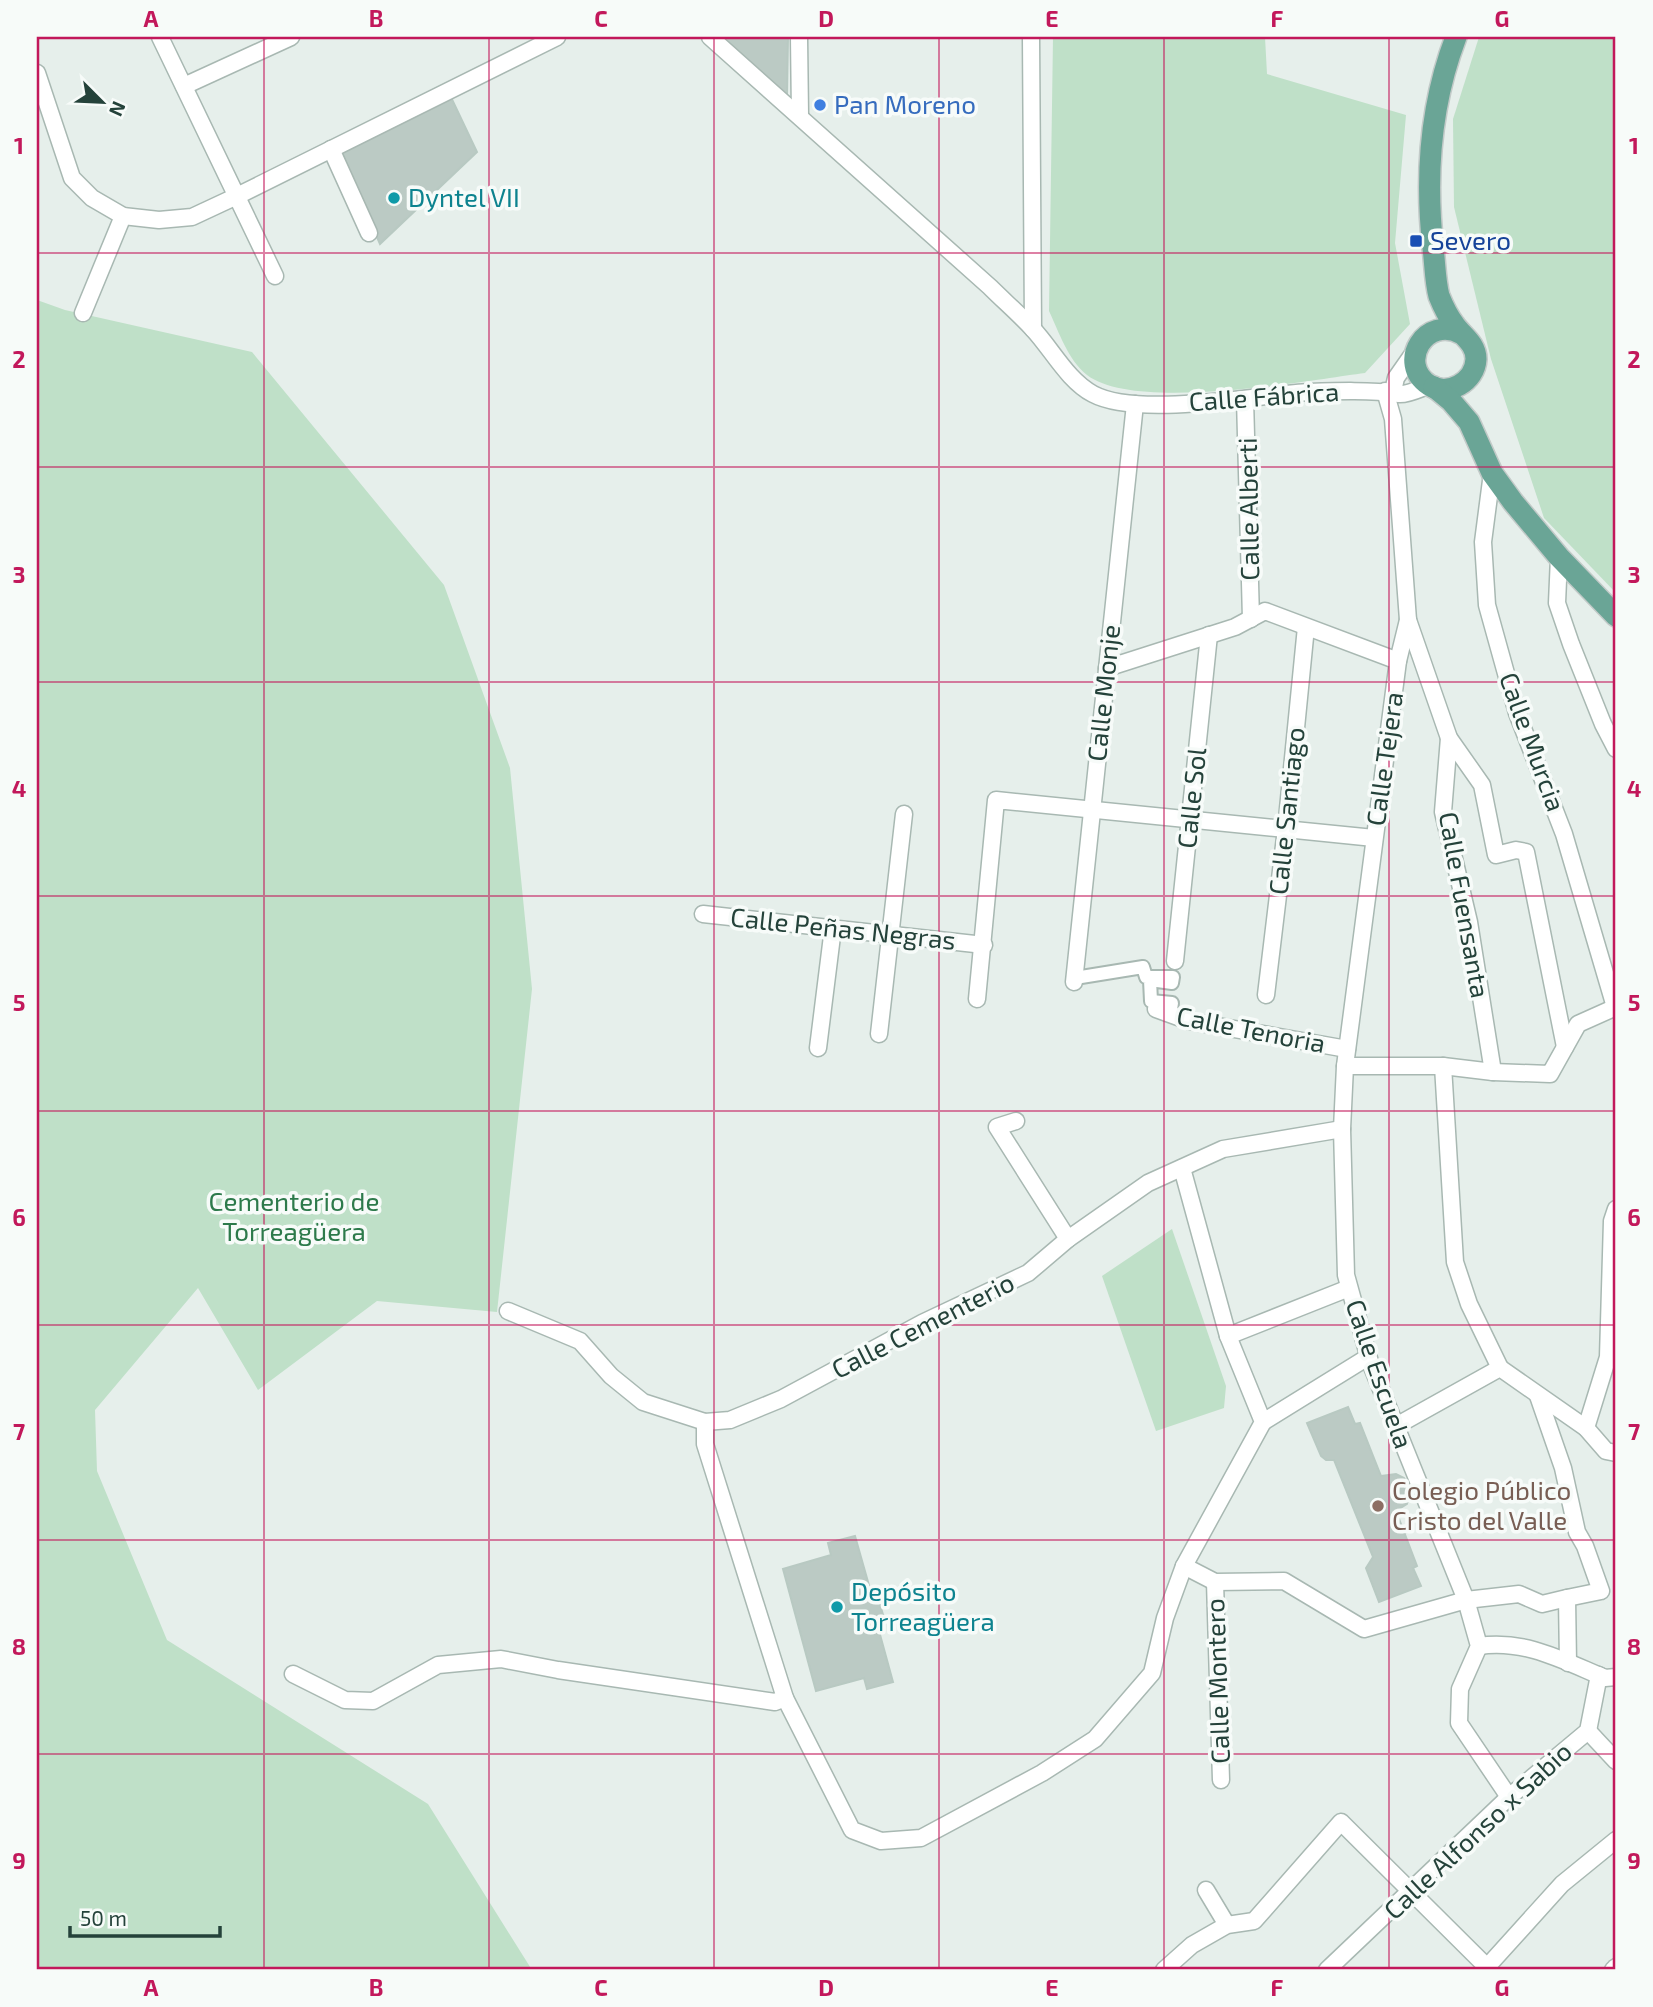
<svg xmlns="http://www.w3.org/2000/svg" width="1653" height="2007" font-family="'Exo 2',sans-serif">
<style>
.green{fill:#bfe0c8}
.building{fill:#bbcac4;stroke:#b8c9c2;stroke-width:2}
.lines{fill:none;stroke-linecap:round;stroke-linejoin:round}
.pedestrian-casing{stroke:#a8b8b2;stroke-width:16}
.minor-casing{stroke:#a8b8b2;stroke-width:19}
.primary-casing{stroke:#c2cac8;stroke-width:24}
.pedestrian{stroke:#fff;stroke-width:12}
.minor{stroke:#fff;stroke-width:16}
.primary{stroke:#6aa596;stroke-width:21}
.grid{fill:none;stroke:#c2185b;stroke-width:2;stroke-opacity:0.55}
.shop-dot{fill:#3f7fe0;stroke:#f7fbf9;stroke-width:2.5}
.culture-dot{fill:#0f9aa8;stroke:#f7fbf9;stroke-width:2.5}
.transit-dot{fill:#1a4fb4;stroke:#f7fbf9;stroke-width:2.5}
.education-dot{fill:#8d6e63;stroke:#f7fbf9;stroke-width:2.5}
.labels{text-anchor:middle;stroke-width:7;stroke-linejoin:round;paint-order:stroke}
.shop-label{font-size:26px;fill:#366cbe;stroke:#f7fbf9;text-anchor:start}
.culture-label{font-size:26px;fill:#0d838f;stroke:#f7fbf9;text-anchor:start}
.transit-label{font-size:26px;fill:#164399;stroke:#f7fbf9;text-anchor:start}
.street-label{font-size:26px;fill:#24423a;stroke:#f7fbf9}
.park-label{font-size:26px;fill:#2d7a4b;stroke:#f7fbf9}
.education-label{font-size:26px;fill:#785e54;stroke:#f7fbf9;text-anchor:start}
.neatline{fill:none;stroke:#c2185b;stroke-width:2.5}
.grid-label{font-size:23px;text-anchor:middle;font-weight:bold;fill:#c2185b}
</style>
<rect width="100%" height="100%" fill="#e6efeb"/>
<g class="green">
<path d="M1053,37H1265L1267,74L1406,115L1395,243L1410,324L1365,373C1304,381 1135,412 1087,375C1068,360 1059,332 1049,311Z"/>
<polygon points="1479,37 1616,37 1616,593 1544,518 1491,359 1454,207 1453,119"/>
<polygon points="37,300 65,310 252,352 444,585 510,768 532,989 497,1312 377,1301 258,1390 198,1288 95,1410 97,1471 167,1640 428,1804 532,1970 37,1970"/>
<polygon points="1172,1229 1226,1386 1224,1408 1156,1431 1102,1276"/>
</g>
<g class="building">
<polygon points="723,37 788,37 787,96"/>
<polygon points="448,91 477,152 380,244 337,146"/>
<polygon points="1348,1407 1355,1424 1360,1423 1381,1476 1396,1474 1404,1478 1410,1491 1407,1504 1396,1511 1417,1566 1413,1568 1421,1586 1379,1602 1366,1568 1373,1557 1334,1460 1326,1460 1321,1456 1307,1423"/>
<polygon points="855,1536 872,1596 877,1594 884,1618 876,1620 893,1682 867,1689 864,1678 816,1691 783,1569 831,1555 828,1543"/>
</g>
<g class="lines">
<g class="pedestrian-casing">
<polyline id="pedestrian" points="1075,978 1143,967 1146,977 1173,977 1172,983 1150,980 1151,1001 1172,1003 1171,1009 1158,1009"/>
</g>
<g class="minor-casing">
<g id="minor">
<polyline points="160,37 275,276"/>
<path d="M710,37L990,287C1004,301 1019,314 1032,328C1052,349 1067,380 1093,394C1138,418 1256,395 1309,392C1339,391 1370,390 1399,394C1408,395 1421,388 1430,385"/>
<polyline points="799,37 800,115"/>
<polyline points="1031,37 1033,329"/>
<polyline points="37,73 72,178 92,198 123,216 159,220 192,217 237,196 557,37"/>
<polyline points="184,86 291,37"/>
<polyline points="331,149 369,233"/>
<polyline points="83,313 123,216"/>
<polyline points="1385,391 1393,419 1408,620 1398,661 1345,1066 1342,1129 1346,1275 1370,1362 1466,1600 1479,1646 1460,1689 1459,1723 1509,1797"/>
<polyline points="1393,391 1396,378 1417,348"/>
<polyline points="1245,399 1251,619"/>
<polyline points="1492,473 1483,542 1487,605 1517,713 1564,834 1615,1007"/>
<polyline points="1559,557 1557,603 1571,644 1603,724 1616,749"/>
<polyline points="1408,620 1449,738 1482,785 1496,855 1516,850 1526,852 1565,1047"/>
<polyline points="1107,668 1235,627 1265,611 1398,661"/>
<polyline points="1449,738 1443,812 1469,922 1493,1072"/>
<polyline points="703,914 984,945"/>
<polyline points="1175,961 1209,635"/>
<polyline points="1074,982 1135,404"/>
<polyline points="1266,995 1286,829 1306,627"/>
<polyline points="977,999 996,800 1374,838"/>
<polyline points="1156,1009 1189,1021 1347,1049"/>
<polyline points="879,1034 904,814"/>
<polyline points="818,1048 833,928"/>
<polyline points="1345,1066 1443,1066 1493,1072 1550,1074 1578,1024 1616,1007"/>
<polyline points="1443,1066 1455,1262 1469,1304 1500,1368"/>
<polyline points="1016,1121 997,1127 1068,1239"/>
<polyline points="508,1311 580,1341 611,1376 643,1402 705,1422 730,1420 781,1399 922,1323 1028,1273 1068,1239 1148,1183 1223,1149 1342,1129"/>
<polyline points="1228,1336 1349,1288"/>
<polyline points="1538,1396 1563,1468 1577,1532 1585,1546 1601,1591 1567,1598 1568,1663"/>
<polyline points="1263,1422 1368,1357"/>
<polyline points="1396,1426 1500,1368 1586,1428 1606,1451 1616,1453"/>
<polyline points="1586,1428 1608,1357 1612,1221 1616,1209"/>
<polyline points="1184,1566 1215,1582 1284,1581 1364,1629 1466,1600 1519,1594 1542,1604 1567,1598"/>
<polyline points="1215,1582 1221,1780"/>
<path d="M1479,1646C1525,1639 1564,1661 1605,1678L1616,1677"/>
<polyline points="293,1674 345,1700 373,1701 438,1665 501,1659 558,1670 775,1702 785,1698 705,1444 705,1422"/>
<polyline points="785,1698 852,1830 881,1841 921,1838 1042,1773 1095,1739 1152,1673 1165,1618 1184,1566 1263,1422 1228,1336 1182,1168"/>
<polyline points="1588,1731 1616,1761"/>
<polyline points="1206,1890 1227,1925"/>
<polyline points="1487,1967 1562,1884 1616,1840"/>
<polyline points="1164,1970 1192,1945 1227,1925 1254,1921 1341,1822 1490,1970"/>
<polyline points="1327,1970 1509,1797 1588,1731 1599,1675"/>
<polyline points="1613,1970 1616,1967"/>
</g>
</g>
<g class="primary-casing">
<g id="primary">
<path d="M1456,37C1430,105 1425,176 1433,248C1435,263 1435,281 1439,296C1443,306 1447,315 1454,324C1462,336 1476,343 1476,359C1475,382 1448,397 1429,385C1396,363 1426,314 1462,334"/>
<polyline points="1434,387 1451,401 1469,422 1492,473 1513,502 1559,557 1616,616"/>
</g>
</g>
<use href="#pedestrian" class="pedestrian"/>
<use href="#minor" class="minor"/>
<use href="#primary" class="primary"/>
</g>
<path class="grid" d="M264,37V1970M489,37V1970M714,37V1970M939,37V1970M1164,37V1970M1389,37V1970M37,253H1616M37,467H1616M37,682H1616M37,896H1616M37,1111H1616M37,1325H1616M37,1540H1616M37,1754H1616"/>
<circle class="shop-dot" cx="820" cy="105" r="7"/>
<g class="culture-dot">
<circle cx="394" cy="198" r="7"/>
<circle cx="837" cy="1607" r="7"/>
</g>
<rect class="transit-dot" x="1409" y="234" width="14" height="14" rx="3.5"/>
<circle class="education-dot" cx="1378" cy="1506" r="7"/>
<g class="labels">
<g class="shop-label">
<text x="834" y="114">Pan Moreno</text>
</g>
<g class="culture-label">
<text x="408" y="207">Dyntel VII</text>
<text x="851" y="1601">Depósito<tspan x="851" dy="30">Torreagüera</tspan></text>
</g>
<g class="transit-label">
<text x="1430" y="250">Severo</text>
</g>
<g class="street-label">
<text transform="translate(1264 397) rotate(-4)" y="9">Calle Fábrica</text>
<text transform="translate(1249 509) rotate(-91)" y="9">Calle Alberti</text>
<text transform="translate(1104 693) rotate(-84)" y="9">Calle Monje</text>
<text transform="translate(1532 742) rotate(70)" y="9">Calle Murcia</text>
<text transform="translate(1385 759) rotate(-82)" y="9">Calle Tejera</text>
<text transform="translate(1192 798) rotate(-84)" y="9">Calle Sol</text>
<text transform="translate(1287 811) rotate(-84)" y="9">Calle Santiago</text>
<text transform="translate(1464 905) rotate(80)" y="9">Calle Fuensanta</text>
<text transform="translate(843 929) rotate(6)" y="9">Calle Peñas Negras</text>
<text transform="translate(1251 1030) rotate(11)" y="9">Calle Tenoria</text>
<text transform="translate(923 1326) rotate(-27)" y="9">Calle Cementerio</text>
<text transform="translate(1379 1374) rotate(71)" y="9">Calle Escuela</text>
<text transform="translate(1218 1681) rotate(-92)" y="9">Calle Montero</text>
<text transform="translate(1478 1831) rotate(-43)" y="9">Calle Alfonso x Sabio</text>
</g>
<g class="park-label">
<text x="294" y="1211">Cementerio de<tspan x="294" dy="30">Torreagüera</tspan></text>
</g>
<g class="education-label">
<text x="1392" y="1500">Colegio Público<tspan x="1392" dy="30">Cristo del Valle</tspan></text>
</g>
</g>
<rect width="1653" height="2007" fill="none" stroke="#f7fbf9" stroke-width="77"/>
<g transform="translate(102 102) rotate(114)" stroke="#f7fbf9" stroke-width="5" paint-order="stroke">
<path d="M0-5L12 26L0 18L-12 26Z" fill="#24423a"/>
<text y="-10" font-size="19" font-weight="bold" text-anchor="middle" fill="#24423a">N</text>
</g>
<path d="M70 1926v10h150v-10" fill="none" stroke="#24423a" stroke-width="3.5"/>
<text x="80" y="1926" font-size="21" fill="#24423a" stroke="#f7fbf9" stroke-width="5" paint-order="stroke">50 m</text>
<rect x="38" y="38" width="1576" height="1930" class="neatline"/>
<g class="grid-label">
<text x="151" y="27">A</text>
<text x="376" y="27">B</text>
<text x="601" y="27">C</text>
<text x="826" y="27">D</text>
<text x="1052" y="27">E</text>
<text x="1277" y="27">F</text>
<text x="1502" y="27">G</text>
<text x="19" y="154">1</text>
<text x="1634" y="154">1</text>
<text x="19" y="368">2</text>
<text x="1634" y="368">2</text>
<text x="19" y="583">3</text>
<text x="1634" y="583">3</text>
<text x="19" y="797">4</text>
<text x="1634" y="797">4</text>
<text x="19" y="1011">5</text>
<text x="1634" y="1011">5</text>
<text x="19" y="1226">6</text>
<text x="1634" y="1226">6</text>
<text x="19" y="1440">7</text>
<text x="1634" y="1440">7</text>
<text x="19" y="1655">8</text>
<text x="1634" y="1655">8</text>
<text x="19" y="1869">9</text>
<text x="1634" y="1869">9</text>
<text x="151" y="1996">A</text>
<text x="376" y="1996">B</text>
<text x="601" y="1996">C</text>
<text x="826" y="1996">D</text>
<text x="1052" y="1996">E</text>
<text x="1277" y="1996">F</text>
<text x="1502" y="1996">G</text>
</g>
</svg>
